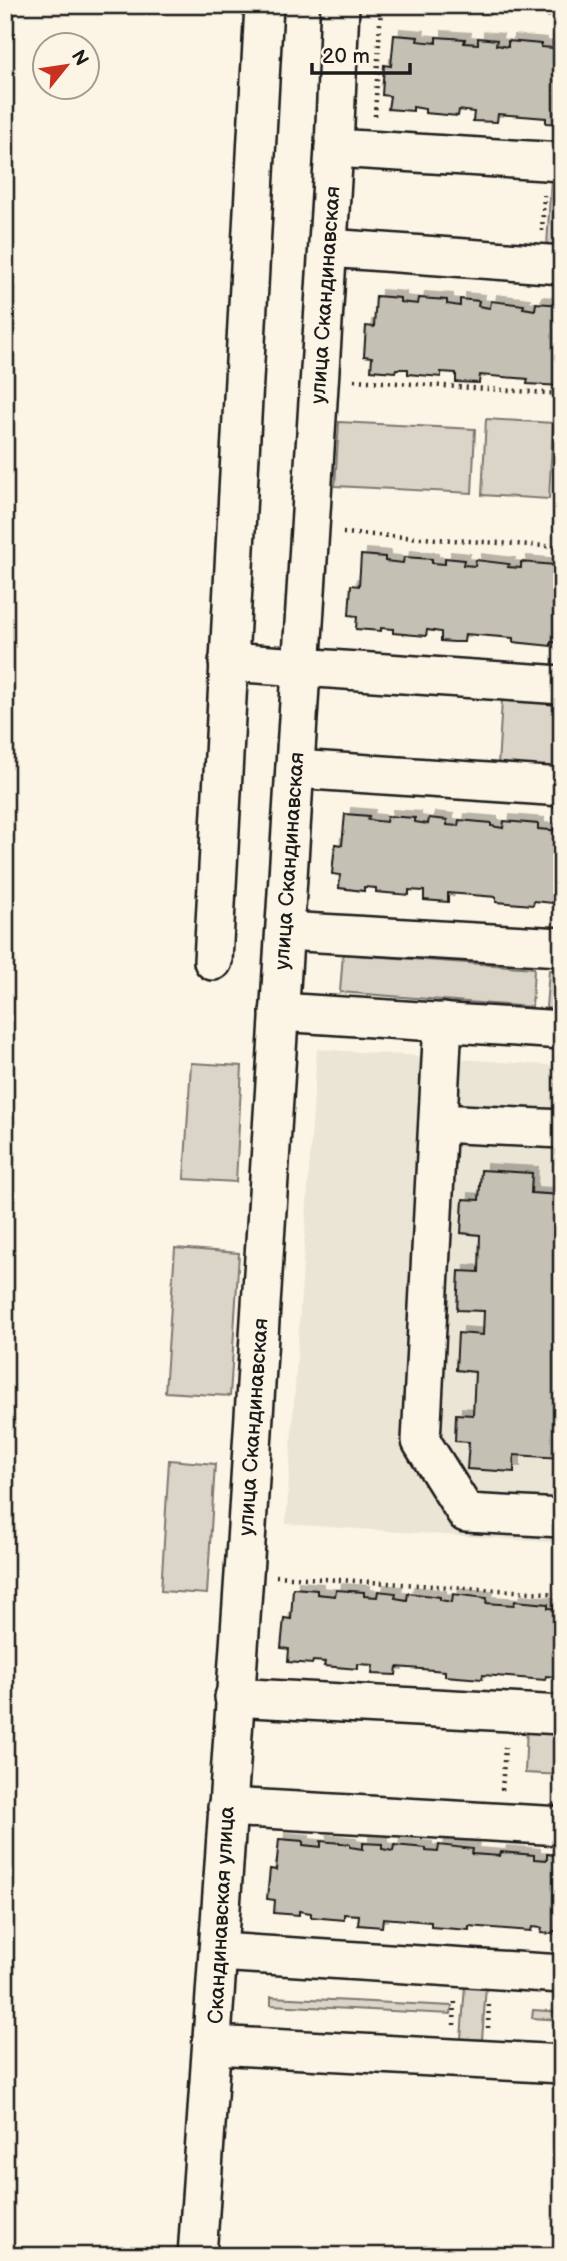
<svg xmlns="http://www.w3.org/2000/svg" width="567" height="2261" font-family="'Balsamiq Sans',sans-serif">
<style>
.built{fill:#ebe5d6}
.green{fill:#dbd5c8;stroke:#7c7872;stroke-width:2}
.building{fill:#c4c0b3;stroke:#1c1c1c;stroke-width:2;filter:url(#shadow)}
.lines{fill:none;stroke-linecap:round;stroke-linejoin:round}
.minor-casing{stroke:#1c1c1c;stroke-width:42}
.path{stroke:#1c1c1c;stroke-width:4.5;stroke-dasharray:2 5;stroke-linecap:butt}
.minor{stroke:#fcf5e5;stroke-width:37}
.labels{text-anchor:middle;stroke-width:5;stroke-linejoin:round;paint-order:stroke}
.street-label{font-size:21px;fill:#1c1c1c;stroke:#fcf5e5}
</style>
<defs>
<filter id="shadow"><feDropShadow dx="6" dy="-6" stdDeviation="0" flood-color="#0004"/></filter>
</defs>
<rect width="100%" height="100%" fill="#fcf5e5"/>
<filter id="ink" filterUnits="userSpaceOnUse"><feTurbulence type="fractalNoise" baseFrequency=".0143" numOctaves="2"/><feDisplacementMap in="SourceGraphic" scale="14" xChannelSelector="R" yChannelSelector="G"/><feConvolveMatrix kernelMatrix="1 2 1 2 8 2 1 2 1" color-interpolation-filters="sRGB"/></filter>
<g filter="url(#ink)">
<polygon class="built" points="317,1049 562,1066 562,1543 286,1524"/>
<g class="green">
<polygon points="551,177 562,178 562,248 547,247"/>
<polygon points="486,419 553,423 549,499 482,495"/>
<polygon points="339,422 475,429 472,493 335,486"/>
<polygon points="502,700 562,704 562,770 498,766"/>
<polygon points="343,954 534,968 532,1007 340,992"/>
<polygon points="549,970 562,971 562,1009 546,1008"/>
<polygon points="191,1063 242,1066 236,1182 184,1179"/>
<polygon points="175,1248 239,1253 230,1396 165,1392"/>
<polygon points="169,1460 215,1464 207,1594 161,1591"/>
<polygon points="527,1725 562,1726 562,1775 525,1773"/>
<polygon points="465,1985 486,1986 482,2040 461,2039"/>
<polygon points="271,1997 452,2006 451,2014 271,2005"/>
<polygon points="533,2010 562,2012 562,2020 532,2018"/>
</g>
<g class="building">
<polygon points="394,35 418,37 417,41 436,43 436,37 465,39 464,43 478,44 478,38 497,40 496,45 508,47 508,41 541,44 541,47 553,48 553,41 562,42 562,124 546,123 546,118 498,114 497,122 473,121 474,112 459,110 458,116 425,113 425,109 413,107 413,111 388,109 390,96 382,95 384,65 391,66"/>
<polygon points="376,296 400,298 400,302 418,304 419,298 447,300 447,304 460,306 460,299 479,301 478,306 490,308 491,301 524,305 523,308 535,310 536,303 562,305 562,386 527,384 528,379 480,375 479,383 456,382 456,373 441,372 441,377 408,374 408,369 396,369 395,372 371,370 372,357 364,356 366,326 374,327"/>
<polygon points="361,555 385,557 385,561 403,563 404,557 432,559 432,563 445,564 445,558 464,560 463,565 475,566 476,560 509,564 508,567 521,568 521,562 555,565 555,569 562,570 562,643 551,642 551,646 513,642 513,638 465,634 464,642 454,642 441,641 441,632 427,630 426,636 393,633 393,629 381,628 381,631 356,629 357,616 349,615 351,585 359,586"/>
<polygon points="345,814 369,816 368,820 386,822 387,816 415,818 415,822 428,824 429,818 447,820 447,825 458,826 459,820 491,823 491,826 503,828 504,821 538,824 538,829 562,831 562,904 534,901 533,905 496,902 496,897 448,893 448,902 424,900 424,891 409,890 409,895 376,892 376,888 364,887 364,891 339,888 340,875 332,874 335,844 342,845"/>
<polygon points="481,1170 532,1173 531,1193 562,1195 562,1458 514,1455 514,1472 467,1469 469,1442 455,1441 456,1414 473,1415 475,1372 456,1370 458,1333 483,1335 484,1311 457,1310 459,1271 479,1272 480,1235 461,1233 463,1199 479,1200"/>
<polygon points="293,1588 317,1590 317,1594 335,1596 336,1590 364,1592 364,1596 377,1597 378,1591 396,1593 395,1598 407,1600 408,1593 440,1597 440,1600 452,1602 453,1594 487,1598 486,1603 514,1605 515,1601 548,1604 548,1608 561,1609 562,1603 562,1683 555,1682 556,1677 546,1676 545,1680 483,1675 482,1679 445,1676 445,1671 397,1667 396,1675 372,1674 373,1665 358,1664 358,1669 324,1666 325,1662 313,1661 312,1664 288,1662 289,1649 281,1648 284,1618 291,1619"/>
<polygon points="279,1839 303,1841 303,1845 321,1847 321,1841 350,1844 350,1847 363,1849 363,1843 382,1844 382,1849 393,1851 394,1845 426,1848 426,1851 438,1852 439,1845 473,1849 472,1854 500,1856 501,1852 534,1855 534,1859 547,1860 547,1854 562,1856 562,1931 553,1931 553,1934 541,1933 542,1928 532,1927 531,1931 469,1926 469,1930 431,1927 431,1922 383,1918 382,1927 358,1925 359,1915 344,1914 344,1920 311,1917 311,1913 299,1911 299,1915 274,1913 275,1900 267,1899 270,1869 276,1870"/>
</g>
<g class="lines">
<g class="minor-casing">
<g id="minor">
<polyline points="340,5 334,148 562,162"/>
<polyline points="328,248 562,265"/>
<polyline points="228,662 562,685"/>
<polyline points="295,769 562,787"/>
<polyline points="285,931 562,947"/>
<polyline points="213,961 264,5"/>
<polyline points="279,1012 562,1030"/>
<polyline points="443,1022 421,1441 466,1513 562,1518"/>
<polyline points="438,1123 562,1129"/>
<polyline points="234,1697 562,1715"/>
<polyline points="227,1807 562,1826"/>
<polyline points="219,1952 562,1974"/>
<polyline points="213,2045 562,2064"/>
<polyline points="197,2256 244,1574 334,148"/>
</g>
</g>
<g class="path">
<polyline points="394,5 562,16"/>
<polyline points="375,116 381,5"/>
<polyline points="542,231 544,195"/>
<polyline points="354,380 562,394"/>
<polyline points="343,533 562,547"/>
<polyline points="276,1576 562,1594"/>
<polyline points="502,1790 505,1747"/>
<polyline points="454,2025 455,1999"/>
<polyline points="488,2028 489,2001"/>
</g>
<use href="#minor" class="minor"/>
</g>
</g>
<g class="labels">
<g class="street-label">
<text transform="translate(325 295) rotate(-86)" y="7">улица Скандинавская</text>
<text transform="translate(289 861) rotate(-86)" y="7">улица Скандинавская</text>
<text transform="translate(253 1427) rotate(-86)" y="7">улица Скандинавская</text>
<text transform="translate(221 1915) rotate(-87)" y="7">Скандинавская улица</text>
</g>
</g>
<rect width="567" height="2261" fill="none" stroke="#fcf5e5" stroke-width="28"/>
<rect x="14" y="14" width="539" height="2233" fill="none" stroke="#1c1c1c" stroke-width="2.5" filter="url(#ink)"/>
<g transform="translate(66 66) rotate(60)"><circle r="33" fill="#fcf5e5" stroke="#a29e95" stroke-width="2"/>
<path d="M0-5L12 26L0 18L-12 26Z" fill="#c8321e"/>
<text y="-10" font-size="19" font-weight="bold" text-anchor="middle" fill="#1c1c1c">N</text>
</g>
<path d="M312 63v10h98v-10" fill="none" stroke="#1c1c1c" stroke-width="3.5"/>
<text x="322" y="63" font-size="21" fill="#1c1c1c" stroke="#fcf5e5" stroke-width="5" paint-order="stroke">20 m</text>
</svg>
